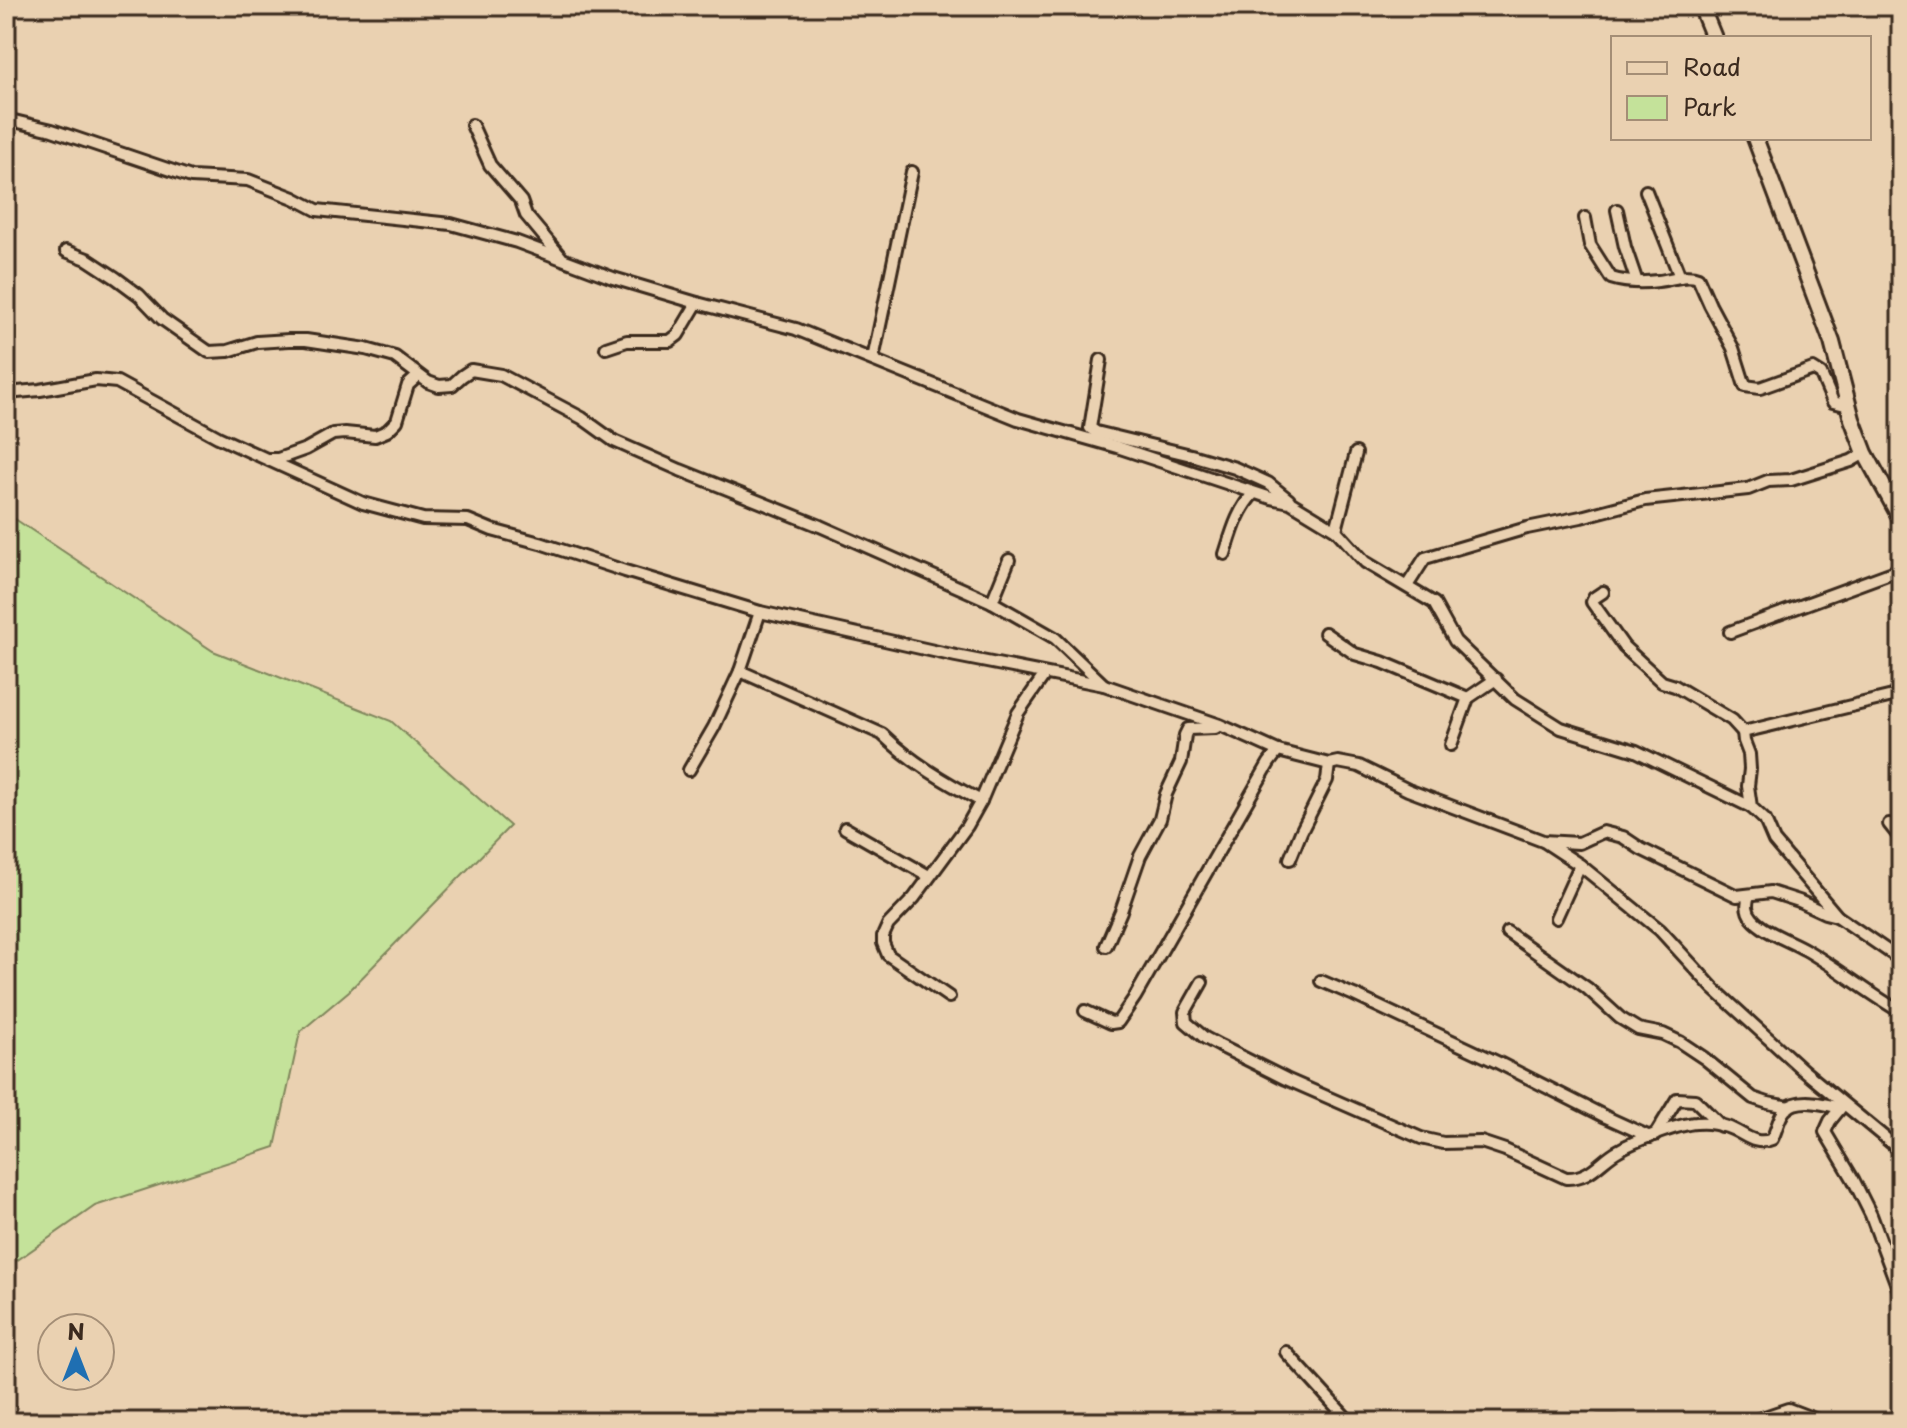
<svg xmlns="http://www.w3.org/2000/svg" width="1907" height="1428" font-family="'Playpen Sans',sans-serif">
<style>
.green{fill:#c4e29a;stroke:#80865c;stroke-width:2}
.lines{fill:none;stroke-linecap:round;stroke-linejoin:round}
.minor-casing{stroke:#3b2a1e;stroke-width:16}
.secondary-casing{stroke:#3b2a1e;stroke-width:20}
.minor{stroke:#ead1b1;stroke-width:10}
.secondary{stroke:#ead1b1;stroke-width:14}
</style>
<rect width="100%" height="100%" fill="#ead1b1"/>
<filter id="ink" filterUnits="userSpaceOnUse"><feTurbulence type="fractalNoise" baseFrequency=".0125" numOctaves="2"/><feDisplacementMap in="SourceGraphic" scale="16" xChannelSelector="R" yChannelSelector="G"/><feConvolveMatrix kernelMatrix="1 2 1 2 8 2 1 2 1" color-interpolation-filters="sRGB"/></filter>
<g filter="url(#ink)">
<polygon class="green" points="6,513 213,651 391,721 510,826 349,991 300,1032 275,1147 95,1206 6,1268"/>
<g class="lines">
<g class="minor-casing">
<g id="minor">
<polyline points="6,119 52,130 191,177 248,180 294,198 317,210 451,224 517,242 613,278 697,303 796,329 1018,419 1117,447 1271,498 1290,502 1336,530 1365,562 1434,603 1455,641 1515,699 1561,728 1636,751 1751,807 1765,820 1774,841 1837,916"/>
<polyline points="472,125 490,165 521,201 526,215 561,257"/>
<polyline points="1646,191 1680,277"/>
<polyline points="1617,210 1625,247 1637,282"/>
<path d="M1585,218L1590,245L1611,278C1627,283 1642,283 1658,281C1671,280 1686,273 1698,278L1710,305L1733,348L1745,386L1760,388L1813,369L1821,374L1833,402L1849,406"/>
<polyline points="66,251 87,259 116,278 139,295 162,319 209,352 228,351 257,342 289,340 306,340 366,349 395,357 428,382 439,386 452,385 462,376 471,370 501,375 582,418 614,441 680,470 820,526 992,602 1055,638 1104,685"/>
<polyline points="606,348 627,341 670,341 678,335 697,303"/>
<polyline points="873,359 912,172"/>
<polyline points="1101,360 1090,428 1096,432 1191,455 1235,468 1268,483 1289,500"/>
<polyline points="6,393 40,390 96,380 117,382 218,437 363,503 423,519 468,520 492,530 540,543 625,571 760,612 956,656 1104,685 1220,725 1278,751 1329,764 1338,762 1359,766 1408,790 1543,841 1579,843 1603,832 1623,837 1641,849 1737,896 1771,892 1799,901 1825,913 1837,916 1901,960"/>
<polyline points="269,459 278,459 306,449 333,434 345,433 375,436 387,431 397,421 408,385 418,376"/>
<polyline points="1336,530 1356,453"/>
<path d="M1225,554C1232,532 1238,509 1254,493"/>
<polyline points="1407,586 1425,558 1527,528 1581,517 1645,500 1748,489 1768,481 1791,480 1851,461 1865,453"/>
<polyline points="1603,592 1594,598 1592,602 1624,647 1662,682 1675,686 1732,720 1743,732"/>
<polyline points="992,602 1009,560"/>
<path d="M760,612L740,671L882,734C911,762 945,782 981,801"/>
<polyline points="1730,632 1901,569"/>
<polyline points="1325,633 1355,654 1382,662 1468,698"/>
<polyline points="1451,745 1468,698 1496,679"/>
<polyline points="689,770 714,727 740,671"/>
<polyline points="1751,807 1748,786 1750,769 1749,754 1744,741 1743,732 1901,694"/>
<polyline points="1889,824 1897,834 1901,835"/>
<polyline points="845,828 929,876"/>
<polyline points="1545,842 1580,865 1660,930 1714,989 1803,1070 1901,1151"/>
<polyline points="1290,859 1301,832 1327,780 1329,764"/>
<path d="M1749,895C1746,904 1746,911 1752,918C1763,932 1791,941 1806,950C1839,969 1868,993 1901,1012"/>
<polyline points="1556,918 1580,865"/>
<polyline points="1507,932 1587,988 1620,1018 1638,1029 1663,1034 1680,1042 1704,1058 1753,1098 1768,1103 1789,1107"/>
<polyline points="1106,946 1121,911 1140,856 1160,819 1166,794 1181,762 1185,735 1188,729 1215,728 1218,726"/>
<polyline points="1321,981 1354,995 1499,1063 1606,1117 1650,1137"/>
<path d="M1202,982L1185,1012L1186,1022L1205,1038L1220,1046L1286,1079L1421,1138L1443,1143L1481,1142L1505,1150L1566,1178C1591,1179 1600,1160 1619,1150C1634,1141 1679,1124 1696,1123C1705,1122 1718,1124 1727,1127C1743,1132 1754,1147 1772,1139C1777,1130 1778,1118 1785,1110C1798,1096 1825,1104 1840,1108"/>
<polyline points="949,997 888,955 883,943 883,936 888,925 914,898 967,826 981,801 1018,713 1045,674"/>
<polyline points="1085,1011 1111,1023 1118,1022 1135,997 1269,763 1278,751"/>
<polyline points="1843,1105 1830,1121 1825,1132 1853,1179 1871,1215 1901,1296"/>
<polyline points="1655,1135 1677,1099 1695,1100 1721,1126"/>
<polyline points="1286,1352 1350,1422"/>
<polyline points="1599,1422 1615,1422"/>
<polyline points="1750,1422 1788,1409 1822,1422"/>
<polyline points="1887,1422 1901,1419"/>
</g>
</g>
<g class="secondary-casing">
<g id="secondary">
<polyline points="1701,6 1714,38"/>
<polyline points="1755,138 1832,342 1852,419 1865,453 1901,519"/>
</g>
</g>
<use href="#minor" class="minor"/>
<use href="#secondary" class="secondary"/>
</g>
</g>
<rect width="1907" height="1428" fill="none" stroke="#ead1b1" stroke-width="32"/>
<rect x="16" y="16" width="1875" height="1396" fill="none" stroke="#3b2a1e" stroke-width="3" filter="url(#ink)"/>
<rect x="1611" y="36" width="260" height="104" fill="#ead1b1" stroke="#a48e76" stroke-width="2"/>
<rect x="1627" y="62" width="40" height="12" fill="#ead1b1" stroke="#a48e76" stroke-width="2"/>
<text x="1683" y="76" font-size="24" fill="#3b2a1e">Road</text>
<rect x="1627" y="96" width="40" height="24" fill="#c4e29a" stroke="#a48e76" stroke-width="2"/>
<text x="1683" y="116" font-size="24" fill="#3b2a1e">Park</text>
<g transform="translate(76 1352)"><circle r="38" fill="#ead1b1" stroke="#a48e76" stroke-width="2"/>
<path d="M0-6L14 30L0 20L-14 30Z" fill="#1f6fb2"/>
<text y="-12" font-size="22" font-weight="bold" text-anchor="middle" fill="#3b2a1e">N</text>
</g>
</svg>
